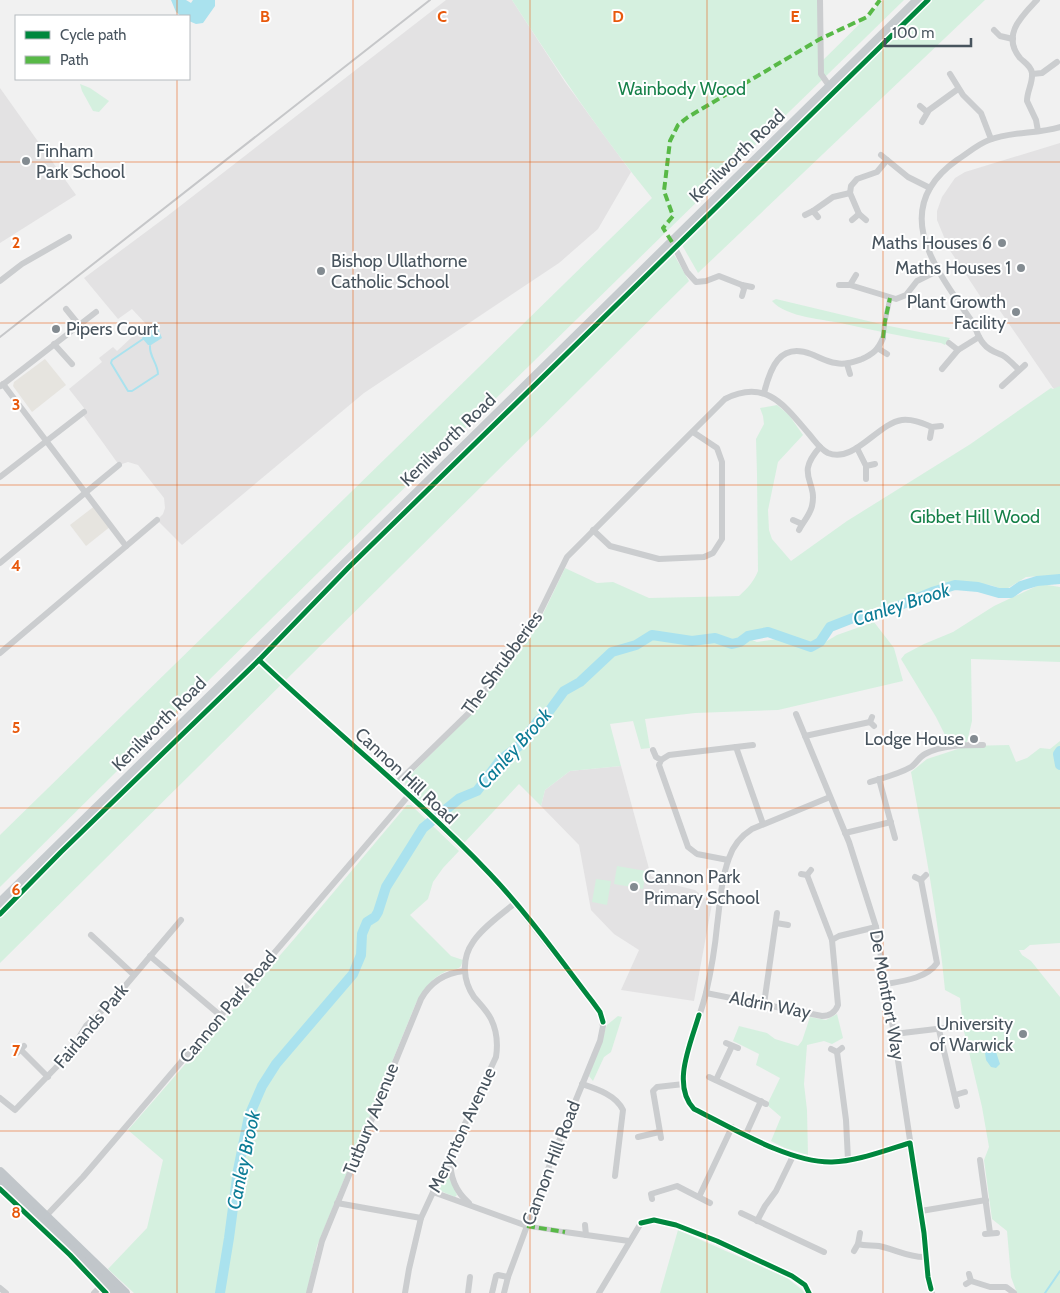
<svg xmlns="http://www.w3.org/2000/svg" width="1060" height="1293" font-family="Cabin,sans-serif">
<style>
.commercial{fill:#e6e4df}
.education{fill:#e3e2e3}
.green{fill:#d5f0df}
.water{fill:#aae2ee}
.lines{fill:none;stroke-linecap:round;stroke-linejoin:round}
.stream{stroke:#aae2ee;stroke-width:2}
.river{stroke:#aae2ee;stroke-width:10}
.pedestrian{stroke:#cbcdcf;stroke-width:5}
.minor{stroke:#cbcdcf;stroke-width:6}
.primary{stroke:#c6cbce;stroke-width:10}
.trunk{stroke:#c1c6ca;stroke-width:10}
.rail{stroke:#c6c7c9;stroke-width:2}
.quiet{stroke:#58b947;stroke-width:4;stroke-dasharray:8 4;stroke-linecap:butt}
.cycleway-casing{stroke:#fff;stroke-width:8}
.cycleway{stroke:#00873e;stroke-width:5}
.grid{fill:none;stroke:#e8590c;stroke-width:1;stroke-opacity:0.55}
.poi-dot{fill:#838b91;stroke:#fff;stroke-width:2}
.labels{text-anchor:middle;stroke-width:4;stroke-linejoin:round;paint-order:stroke}
.park-label{font-size:18px;fill:#168149;stroke:#fff}
.poi-label{font-size:18px;fill:#48545e;stroke:#fff;text-anchor:end}
.street-label{font-size:18px;fill:#48545e;stroke:#fff}
.water-label{font-size:19px;font-style:italic;fill:#0c7c96;stroke:#fff}
.grid-label{font-size:16px;text-anchor:middle;font-weight:bold;fill:#e8590c;stroke:#fff;stroke-width:4;stroke-linejoin:round;paint-order:stroke}
</style>
<rect width="100%" height="100%" fill="#f1f1f1"/>
<g class="commercial">
<polygon points="45,359 66,385 32,412 13,386 14,382"/>
<polygon points="96,505 111,526 86,546 70,525"/>
</g>
<g class="education">
<polygon points="446,0 512,0 565,82 631,172 598,229 559,263 364,393 182,545 157,520 163,514 165,508 164,498 138,465 128,462 119,465 83,415 84,408 69,389 102,362 99,358 113,347 117,351 146,324 132,309 118,319 84,278 166,217"/>
<polygon points="0,88 76,195 0,243"/>
<polygon points="1060,143 1060,393 1053,388 996,305 988,308 949,249 937,220 937,211 942,197 955,178 965,172"/>
<polygon points="621,766 651,876 667,883 695,890 712,904 694,1001 621,990 639,950 614,934 591,910 579,845 541,806 545,790 570,771"/>
</g>
<g class="green">
<path d="M512,0H820V63L884,0H904C601,295 299,590 0,887V835L652,198C601,135 556,68 512,0Z"/>
<polygon points="932,0 985,0 698,273 682,245"/>
<polygon points="80,84 90,88 109,101 99,112 93,111 82,91"/>
<polygon points="673,253 689,281 0,963 0,915 250,666"/>
<path d="M776,299L889,326L950,338L945,345L941,343C909,338 877,331 845,324C824,319 787,318 772,301Z"/>
<path d="M1060,386V575L1026,577L1005,590L990,585L972,583L953,582L930,590L877,612L854,615L828,624L819,640L810,645C790,637 765,623 744,637L757,642L777,639L812,650L837,635L874,622L894,648L903,681L778,710L695,713L645,719L650,748L641,749L633,721L610,724L621,766L570,771L545,790L541,806L519,784L464,843L406,789L405,780L472,713L542,616L565,568L597,583L613,582L649,598L739,596C747,589 754,581 758,571L757,474L756,439L764,424L763,416L760,408L777,405L789,415L803,435L778,462L768,510L769,530L772,539L791,561L847,521L969,445L1051,388L1053,389Z"/>
<polygon points="1041,584 1060,587 1060,662 971,659 972,721 967,742 950,745 936,717 901,659 905,654 924,644 953,632 994,606"/>
<path d="M1060,741V943L1030,945L1024,950H1019L1022,955L1031,961L1060,997V1293H1017L1011,1277L1007,1231L992,1219L984,1160L989,1147L982,1107L963,1027L960,998L945,990C938,916 924,844 911,772L927,759L967,746L1009,745L1016,762L1027,758L1040,748L1050,749Z"/>
<path d="M407,805H411L459,851L443,868L433,882L428,899L410,915L451,956L463,960L461,966L459,968C455,970 451,970 447,971C431,978 424,989 416,1003L317,1246L307,1293H134L108,1269L147,1228L163,1160L128,1130L295,938Z"/>
<polygon points="617,866 646,871 643,889 614,884"/>
<polygon points="596,879 611,881 607,905 592,902"/>
<polygon points="837,1014 843,1038 832,1044 824,1041 807,1045 804,1084 807,1110 808,1155 785,1148 771,1141 781,1117 767,1105 780,1078 756,1065 759,1054 733,1041 739,1026 767,1033 775,1039 798,1046 802,1041 810,1017 826,1020"/>
<polygon points="618,1016 622,1017 611,1052 604,1057 593,1081 589,1076 607,1025"/>
<polygon points="445,1173 449,1174 457,1195 455,1197 438,1190"/>
<polygon points="678,1230 787,1278 806,1293 660,1293"/>
</g>
<g class="water">
<polygon points="171,0 186,0 191,3 193,0 215,0 215,6 203,23 196,24 189,21 189,16 181,16 176,12"/>
<polygon points="157,326 162,338 151,345 148,345 142,338 150,329"/>
<polygon points="991,1050 996,1052 1000,1064 996,1068 991,1067 986,1060 985,1053"/>
</g>
<g class="lines">
<g class="stream">
<path d="M143,339L112,360L111,363L128,391H132L158,374C158,364 149,356 150,346"/>
<polyline points="1045,1293 1060,1271"/>
</g>
<g class="river">
<polyline points="1060,751 1058,754 1060,765"/>
<polyline points="220,1293 229,1238 238,1170 249,1116 262,1086 276,1064 353,974 361,955 362,934 367,922 375,917 378,912 386,887 423,828 460,798 477,791 501,759 518,747 537,722 550,710 564,691 580,682 612,652 636,645 652,635 692,641 715,638 732,644 740,642 748,636 768,632 811,647 820,642 830,627 853,618 879,614 932,592 955,585 978,587 999,593 1011,593 1021,586 1037,581 1060,579"/>
</g>
<g class="pedestrian">
<polyline points="883,338 885,321 890,298"/>
<polyline points="527,1226 565,1232"/>
</g>
<g class="minor">
<polyline points="820,0 821,74 830,87"/>
<path d="M1037,0C1022,16 1001,35 1020,58C1025,63 1031,66 1032,73C1033,83 1027,91 1027,101L1036,120L1038,131"/>
<polyline points="994,30 1000,36 1013,39"/>
<polyline points="950,74 963,95 981,113 991,139"/>
<polyline points="1032,74 1042,73 1057,62"/>
<polyline points="920,106 927,112"/>
<polyline points="922,122 929,110 958,89"/>
<polyline points="881,155 908,177 930,188"/>
<polyline points="813,211 833,197 850,193"/>
<polyline points="859,214 850,193 851,186 857,179 877,172 887,160"/>
<polyline points="805,215 813,211 818,217"/>
<polyline points="852,220 859,214 866,220"/>
<polyline points="672,242 687,272 696,282 706,281 719,276 742,285 744,289 742,296"/>
<polyline points="0,281 22,264 69,237"/>
<polyline points="742,285 752,287"/>
<polyline points="839,285 850,285 856,275"/>
<polyline points="850,285 896,299 906,295 917,281 939,270"/>
<polyline points="66,309 79,325"/>
<polyline points="949,343 958,350 979,337"/>
<polyline points="54,344 72,364"/>
<polyline points="879,349 887,354"/>
<polyline points="847,364 850,374"/>
<polyline points="942,369 958,350"/>
<path d="M1019,370C1014,365 1009,359 1002,355C995,352 988,350 983,343C977,336 976,327 971,320C935,268 888,209 957,160C968,153 978,144 989,140C1012,131 1037,134 1060,127"/>
<polyline points="3,384 126,546"/>
<polyline points="1,386 96,312"/>
<polyline points="1002,386 1025,365"/>
<path d="M764,393C770,369 779,342 811,354C819,357 827,362 836,363C845,365 853,362 862,359C873,354 878,350 883,338"/>
<polyline points="930,438 932,427 941,426"/>
<polyline points="857,448 866,466"/>
<polyline points="0,477 84,412"/>
<polyline points="866,479 866,466 875,464"/>
<polyline points="793,520 802,524"/>
<polyline points="593,530 610,546 659,559 704,557 713,553 722,539 722,462 717,448 693,432"/>
<path d="M799,530C803,522 810,515 812,506C818,480 794,476 820,447"/>
<polyline points="0,563 119,465"/>
<polyline points="0,653 157,520"/>
<polyline points="253,654 409,795 489,873 515,903 600,1012 603,1026 600,1041 553,1156 508,1277 504,1293"/>
<polyline points="796,714 849,842 876,927 894,1034 924,1233 928,1277 932,1293"/>
<polyline points="872,717 870,722 874,726"/>
<polyline points="805,736 870,722"/>
<polyline points="736,747 753,745"/>
<polyline points="653,750 656,757 661,760 659,765 688,847 697,854 728,860"/>
<polyline points="661,760 669,755 736,747 763,824"/>
<polyline points="879,779 895,838"/>
<path d="M870,782C883,778 899,774 911,767C916,764 919,757 925,754C942,745 964,745 983,745"/>
<path d="M396,784L470,712L540,612L567,557L725,399C766,378 785,406 809,434C815,441 820,449 828,453C854,464 878,423 902,420C913,419 922,423 932,427"/>
<path d="M830,797L752,829C741,836 733,846 729,858C721,880 720,903 717,926C715,948 711,971 706,993C699,1021 686,1049 684,1078C683,1091 685,1099 694,1109C732,1128 790,1163 832,1162C859,1161 885,1150 910,1143"/>
<polyline points="845,833 891,822"/>
<polyline points="801,874 807,875 811,870"/>
<polyline points="807,875 832,940"/>
<polyline points="915,877 921,880 926,875"/>
<polyline points="776,923 788,925"/>
<polyline points="91,935 134,975"/>
<polyline points="150,956 221,1016"/>
<path d="M886,984C904,981 927,978 937,963L921,880"/>
<path d="M706,993L822,1016C830,1016 835,1013 838,1005L832,940L839,936L876,927"/>
<polyline points="764,1004 777,913"/>
<polyline points="939,1030 957,1106"/>
<polyline points="894,1034 953,1027"/>
<polyline points="726,1043 738,1048"/>
<polyline points="20,1049 48,1077"/>
<polyline points="831,1049 837,1052 842,1048"/>
<polyline points="837,1052 846,1120 848,1160"/>
<polyline points="17,1053 24,1046"/>
<polyline points="709,1077 766,1104"/>
<polyline points="716,1080 732,1046"/>
<path d="M582,1084C597,1089 616,1095 623,1110L615,1176"/>
<polyline points="955,1095 965,1092"/>
<polyline points="0,1098 15,1110 68,1055 86,1026 114,999 181,920"/>
<polyline points="746,1134 761,1101"/>
<polyline points="638,1137 659,1132"/>
<polyline points="661,1138 653,1091 657,1087 684,1084"/>
<path d="M451,1159C449,1176 456,1192 469,1203"/>
<polyline points="980,1160 990,1233"/>
<polyline points="433,1192 527,1226"/>
<polyline points="699,1197 732,1127"/>
<polyline points="652,1199 651,1194 677,1186 710,1203"/>
<polyline points="337,1203 421,1218"/>
<polyline points="921,1211 986,1200"/>
<polyline points="741,1213 824,1252"/>
<polyline points="46,1216 83,1177 409,795"/>
<polyline points="757,1221 765,1206 776,1191 793,1156"/>
<polyline points="585,1225 586,1235"/>
<polyline points="565,1232 629,1241"/>
<polyline points="985,1234 997,1233"/>
<path d="M858,1244C865,1246 872,1245 879,1246C894,1249 910,1258 926,1257"/>
<polyline points="854,1251 858,1244 860,1233"/>
<polyline points="971,1281 990,1287 1006,1287 1014,1293"/>
<polyline points="966,1284 971,1281 969,1274"/>
<polyline points="0,1288 6,1293"/>
<polyline points="94,1293 104,1283"/>
<path d="M309,1293L322,1241L421,999C431,981 445,973 464,971"/>
<path d="M405,1293L409,1269L421,1218L496,1057C498,1044 497,1031 491,1019C487,1011 480,1004 474,997C463,981 461,959 473,942C483,927 501,915 515,903"/>
<polyline points="468,1293 470,1277"/>
<polyline points="492,1293 496,1276 498,1275 508,1277"/>
<polyline points="599,1293 641,1223"/>
</g>
<polyline class="primary" points="0,903 918,0"/>
<g class="trunk">
<polyline points="0,1172 125,1293"/>
<polyline points="0,1182 114,1293"/>
</g>
<polyline class="rail" points="0,337 430,0"/>
<g class="quiet">
<polyline points="672,242 663,228 673,216 664,191 670,141 678,125 688,117 820,39 867,17 880,0"/>
<polyline points="883,338 885,321 890,298"/>
<polyline points="527,1226 565,1232"/>
</g>
<g class="cycleway-casing">
<g id="cycleway">
<path d="M259,660C335,732 418,798 490,874C527,913 559,958 592,1001L600,1012L603,1022"/>
<polyline points="0,914 61,852 259,660 349,567 928,0"/>
<path d="M699,1015C691,1043 671,1085 694,1109C732,1128 790,1163 832,1162C859,1161 885,1150 910,1143L924,1233L928,1277L931,1289"/>
<polyline points="0,1189 70,1255 106,1293"/>
<polyline points="641,1223 654,1220 676,1225 717,1241 792,1276 805,1285 809,1293"/>
</g>
</g>
<use href="#cycleway" class="cycleway"/>
</g>
<path class="grid" d="M177,0V16M353,0V1293M530,0V1293M707,0V1293M883,0V1293M177,79V1293M0,162H1060M0,323H1060M0,485H1060M0,646H1060M0,808H1060M0,970H1060M0,1131H1060"/>
<g class="poi-dot">
<circle cx="26" cy="161" r="5"/>
<circle cx="1002" cy="243" r="5"/>
<circle cx="1021" cy="268" r="5"/>
<circle cx="321" cy="271" r="5"/>
<circle cx="1016" cy="312" r="5"/>
<circle cx="56" cy="329" r="5"/>
<circle cx="974" cy="739" r="5"/>
<circle cx="634" cy="887" r="5"/>
<circle cx="1023" cy="1034" r="5"/>
</g>
<g class="labels">
<g class="park-label">
<text x="682" y="95">Wainbody Wood</text>
<text x="975" y="523">Gibbet Hill Wood</text>
</g>
<g class="poi-label">
<text x="36" y="157" text-anchor="start">Finham<tspan x="36" dy="21">Park School</tspan></text>
<text x="992" y="249">Maths Houses 6</text>
<text x="331" y="267" text-anchor="start">Bishop Ullathorne<tspan x="331" dy="21">Catholic School</tspan></text>
<text x="1011" y="274">Maths Houses 1</text>
<text x="1006" y="308">Plant Growth<tspan x="1006" dy="21">Facility</tspan></text>
<text x="66" y="335" text-anchor="start">Pipers Court</text>
<text x="964" y="745">Lodge House</text>
<text x="644" y="883" text-anchor="start">Cannon Park<tspan x="644" dy="21">Primary School</tspan></text>
<text x="1013" y="1030">University<tspan x="1013" dy="21">of Warwick</tspan></text>
</g>
<g class="street-label">
<text transform="translate(737 156) rotate(-44)" y="6">Kenilworth Road</text>
<text transform="translate(448 440) rotate(-44)" y="6">Kenilworth Road</text>
<text transform="translate(502 663) rotate(-54)" y="6">The Shrubberies</text>
<text transform="translate(159 724) rotate(-45)" y="6">Kenilworth Road</text>
<text transform="translate(406 776) rotate(43)" y="6">Cannon Hill Road</text>
<text transform="translate(887 995) rotate(80)" y="6">De Montfort Way</text>
<text transform="translate(770 1005) rotate(11)" y="6">Aldrin Way</text>
<text transform="translate(228 1007) rotate(-50)" y="6">Cannon Park Road</text>
<text transform="translate(91 1026) rotate(-50)" y="6">Fairlands Park</text>
<text transform="translate(371 1119) rotate(-68)" y="6">Tutbury Avenue</text>
<text transform="translate(462 1130) rotate(-65)" y="6">Merynton Avenue</text>
<text transform="translate(551 1163) rotate(-69)" y="6">Cannon Hill Road</text>
</g>
<g class="water-label">
<text transform="translate(901 604) rotate(-18)" y="7">Canley Brook</text>
<text transform="translate(514 748) rotate(-48)" y="7">Canley Brook</text>
<text transform="translate(243 1160) rotate(-78)" y="7">Canley Brook</text>
</g>
</g>
<g class="grid-label">
<text x="265" y="22">B</text>
<text x="442" y="22">C</text>
<text x="618" y="22">D</text>
<text x="795" y="22">E</text>
<text x="16" y="248">2</text>
<text x="16" y="410">3</text>
<text x="16" y="571">4</text>
<text x="16" y="733">5</text>
<text x="16" y="895">6</text>
<text x="16" y="1056">7</text>
<text x="16" y="1218">8</text>
</g>
<rect x="15" y="15" width="175" height="65" fill="#ffffff" stroke="#b6bbbf"/>
<rect x="25" y="31" width="25" height="8" fill="#00873e" stroke="#b6bbbf"/>
<text x="60" y="40" font-size="15" fill="#48545e">Cycle path</text>
<rect x="25" y="56" width="25" height="8" fill="#58b947" stroke="#b6bbbf"/>
<text x="60" y="65" font-size="15" fill="#48545e">Path</text>
<path d="M885 38v8h86v-8" fill="none" stroke="#48545e" stroke-width="2.5"/>
<text x="892" y="38" font-size="15" fill="#48545e" stroke="#ffffff" stroke-width="4" paint-order="stroke">100 m</text>
</svg>
